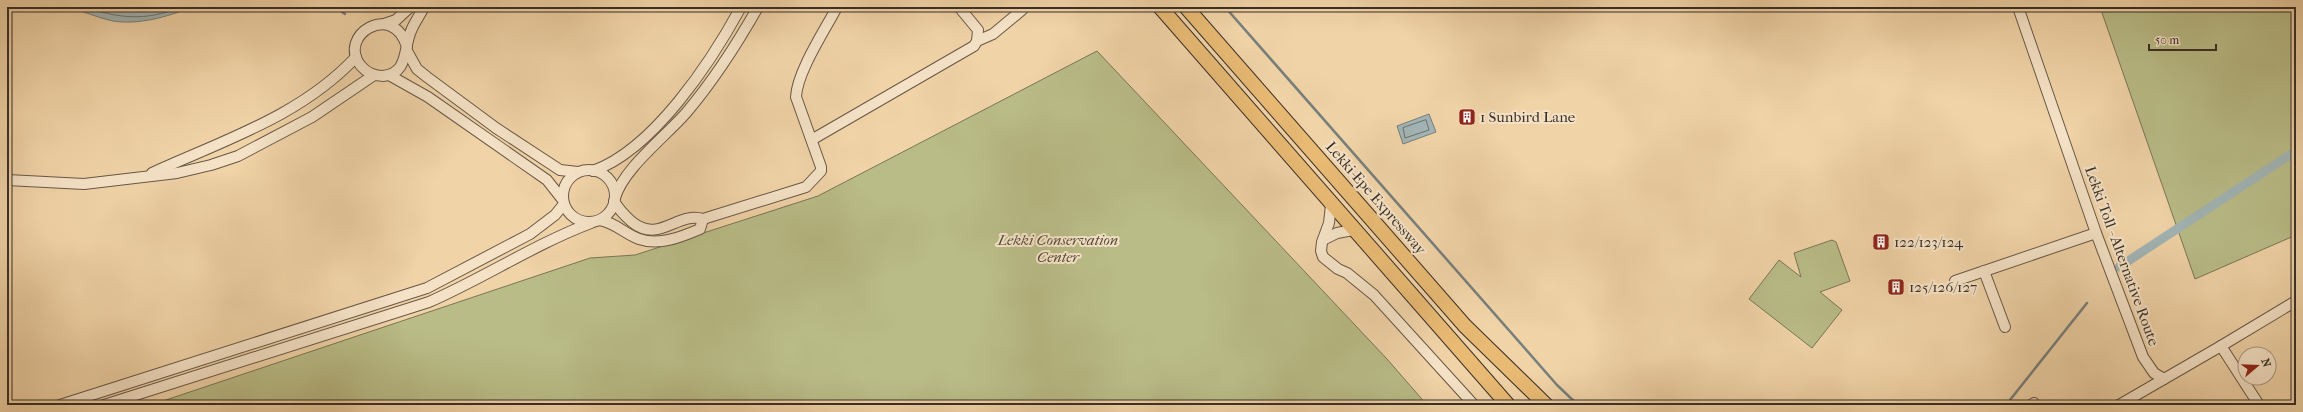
<svg xmlns="http://www.w3.org/2000/svg" width="2303" height="412" font-family="'IM FELL French Canon',serif">
<style>
.green{fill:#b9bc87;stroke:#797657}
.water{fill:#a1b4b4;stroke:#777f7c}
.lines{fill:none;stroke-linecap:round;stroke-linejoin:round}
.shore{stroke:#6d726e;stroke-width:1}
.stream{stroke:#777f7c;stroke-width:2.5}
.canal{stroke:#a1b4b4;stroke-width:9}
.minor-casing{stroke:#675847;stroke-width:12}
.highway-casing{stroke:#392f27;stroke-width:16}
.minor{stroke:#f5e2c6;stroke-width:10}
.highway{stroke:#e8ba74;stroke-width:14}
.labels{text-anchor:middle;stroke-width:4;stroke-linejoin:round;paint-order:stroke}
.poi-label{font-size:15px;fill:#392f27;stroke:#f5e2c6;text-anchor:start}
.street-label{font-size:15px;fill:#392f27;stroke:#f5e2c6}
.park-label{font-size:15px;font-style:italic;fill:#534b3a;stroke:#f5e2c6}
</style>
<rect width="100%" height="100%" fill="#f0d3a7"/>
<filter id="stains"><feTurbulence type="fractalNoise" baseFrequency=".005" numOctaves="4"/><feColorMatrix values="0 0 0 0 .2 0 0 0 0 .09 0 0 0 0 .02 0 0 0 .5 -.17"/></filter>
<radialGradient id="worn" r=".72"><stop offset=".6" stop-color="#630" stop-opacity="0"/><stop offset="1" stop-color="#630" stop-opacity=".3"/></radialGradient>
<g class="green">
<polygon points="2100,7 2296,7 2296,235 2195,279"/>
<polygon points="1097,51 1387,359 1427,405 151,405 590,258 635,255 818,196"/>
<polygon points="1832,240 1836,242 1850,281 1820,292 1842,310 1812,348 1749,299 1779,260 1801,277 1794,253"/>
</g>
<g class="water">
<path d="M68,7H192C167,17 139,25 113,21C98,18 83,11 68,7Z"/>
<polygon points="1429,114 1436,132 1403,144 1397,126"/>
</g>
<g class="lines">
<g class="shore">
<path d="M83,7C120,18 144,22 181,7"/>
<path d="M100,7C123,14 144,12 167,7"/>
<polygon points="1426,120 1429,130 1405,138 1403,128"/>
</g>
<g class="stream">
<polyline points="335,7 345,14"/>
<polyline points="1225,7 1557,385 1578,405"/>
<polyline points="2006,405 2087,303"/>
</g>
<polyline class="canal" points="2119,267 2296,151"/>
<g class="minor-casing">
<g id="minor">
<polyline points="2018,7 2096,233 2143,357 2154,373 2164,379 2221,346 2259,405"/>
<polyline points="384,24 396,20 410,7"/>
<polyline points="977,41 993,34 1022,10"/>
<path d="M407,47C393,0 336,36 361,66C367,73 374,76 383,76C409,73 403,49 411,31C414,23 420,15 424,7"/>
<polyline points="407,51 417,69 427,77 496,128 560,170 578,172"/>
<polyline points="389,75 428,97 547,180 562,199"/>
<polyline points="813,139 974,46 977,41 978,30 959,7"/>
<circle cx="589" cy="196" r="26"/>
<path d="M593,171C654,149 711,62 741,7"/>
<path d="M152,173C224,140 301,116 356,57"/>
<polyline points="7,180 84,184 177,173 211,165 238,156 312,117 374,75"/>
<path d="M615,198C623,169 665,137 686,113C714,80 737,44 758,7"/>
<path d="M614,201C619,210 624,215 632,222C660,244 677,211 703,219L806,187L821,171V167L796,97C797,72 825,30 837,7"/>
<polyline points="1331,205 1329,223 1322,242 1321,251 1323,257 1338,269 1347,273 1374,295 1474,405"/>
<path d="M600,220C616,223 625,234 639,239C660,246 681,237 700,229L703,219"/>
<polyline points="1323,240 1337,233 1353,230"/>
<polyline points="1984,271 2005,327"/>
<polyline points="1955,281 2096,233"/>
<polyline points="2221,346 2296,301"/>
<polyline points="60,405 427,288 530,234 555,215 564,204"/>
<path d="M104,405L429,302C484,278 535,244 591,223"/>
<polyline points="2031,405 2034,403 2035,405"/>
<polyline points="2119,405 2164,379"/>
</g>
</g>
<g class="highway-casing">
<g id="highway">
<polyline points="1160,7 1508,405"/>
<polyline points="1186,7 1465,326 1546,405"/>
</g>
</g>
<use href="#minor" class="minor"/>
<use href="#highway" class="highway"/>
</g>
<defs>
<g id="building-square" transform="scale(0.9)"><rect x="-9" y="-9" width="18" height="18" rx="4" fill="#8f2418" stroke="#f5e2c6"/><path d="M-4-6H4V6H1V3H-1V6H-4ZM-2.5-4.3h1.7v1.8h-1.7ZM.8-4.3h1.7v1.8H.8ZM-2.5-1h1.7V.8h-1.7ZM.8-1h1.7V.8H.8Z" fill="#fff"/></g>
</defs>
<g fill-rule="evenodd">
<use href="#building-square" x="1467" y="117"/>
<use href="#building-square" x="1881" y="242"/>
<use href="#building-square" x="1896" y="287"/>
</g>
<g class="labels">
<g class="poi-label">
<text x="1480" y="122">1 Sunbird Lane</text>
<text x="1894" y="247">122/123/124</text>
<text x="1909" y="292">125/126/127</text>
</g>
<g class="street-label">
<text transform="translate(1376 198) rotate(49)" y="5">Lekki-Epe Expressway</text>
<text transform="translate(2122 256) rotate(70)" y="5">Lekki Toll - Alternative Route</text>
</g>
<g class="park-label">
<text x="1058" y="245">Lekki Conservation<tspan x="1058" dy="17">Center</tspan></text>
</g>
</g>
<rect width="2303" height="412" fill="none" stroke="#f0d3a7" stroke-width="24"/>
<rect x="8" y="8" width="2287" height="396" fill="none" stroke="#392f27" stroke-width="2"/>
<rect x="12" y="12" width="2279" height="388" fill="none" stroke="#392f27"/>
<g transform="translate(2257 366) rotate(71)"><circle r="19" fill="#f5e2c6" stroke="#aa9a86"/>
<path d="M0-3L7 15L0 10L-7 15Z" fill="#8f2418"/>
<text y="-6" font-size="11" font-weight="bold" text-anchor="middle" fill="#392f27">N</text>
</g>
<path d="M2149 44v6h67v-6" fill="none" stroke="#392f27" stroke-width="2"/>
<text x="2155" y="44" font-size="12" fill="#392f27" stroke="#f5e2c6" stroke-width="3" paint-order="stroke">50 m</text>
<rect width="100%" height="100%" filter="url(#stains)"/>
<rect width="100%" height="100%" fill="url(#worn)"/>
</svg>
